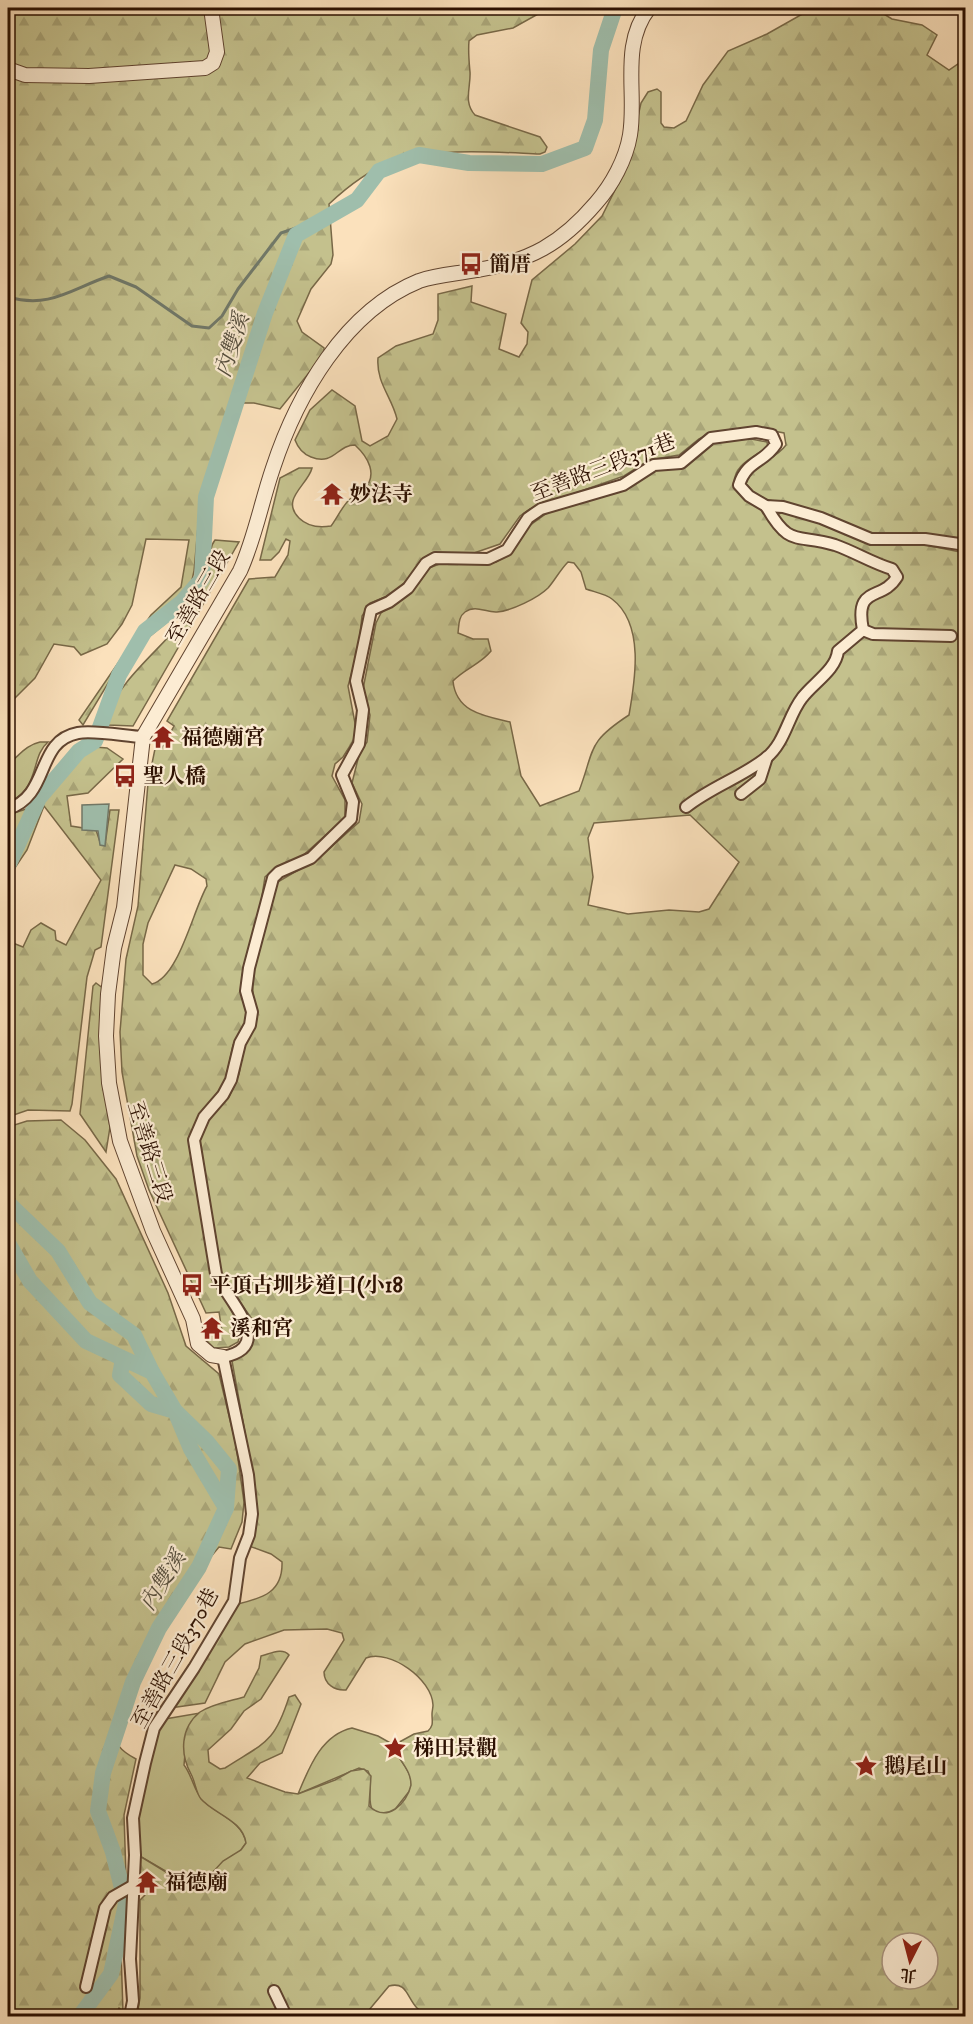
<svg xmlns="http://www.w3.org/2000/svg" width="973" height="2024" font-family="'IM FELL DW Pica','Noto Serif TC',serif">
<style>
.green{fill:#c4c18d;stroke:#786847;stroke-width:1.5}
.forest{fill:url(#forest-firs);stroke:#786847;stroke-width:1.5;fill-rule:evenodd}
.water{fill:#9fbeac;stroke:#717868;stroke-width:1.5}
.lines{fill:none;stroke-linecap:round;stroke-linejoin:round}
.stream{stroke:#717868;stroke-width:3}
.river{stroke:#9fbeac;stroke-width:16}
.minor-casing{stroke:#604430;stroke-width:14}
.tertiary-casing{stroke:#604430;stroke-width:16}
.minor{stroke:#fcecd3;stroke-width:10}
.tertiary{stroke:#fcecd3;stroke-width:14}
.labels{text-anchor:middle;stroke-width:4.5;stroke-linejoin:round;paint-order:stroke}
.poi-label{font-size:21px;font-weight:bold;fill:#2c1001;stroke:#fcecd3;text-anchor:start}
.street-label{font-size:21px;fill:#2c1001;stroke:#fcecd3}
.water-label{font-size:22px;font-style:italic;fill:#544d3d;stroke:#fcecd3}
</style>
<defs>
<pattern id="forest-firs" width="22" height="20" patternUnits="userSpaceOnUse" patternTransform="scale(1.5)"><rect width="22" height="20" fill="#c4c18d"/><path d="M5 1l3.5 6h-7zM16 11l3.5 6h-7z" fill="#a9a578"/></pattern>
</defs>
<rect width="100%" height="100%" fill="#fbe1bc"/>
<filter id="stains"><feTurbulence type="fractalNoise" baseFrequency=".00333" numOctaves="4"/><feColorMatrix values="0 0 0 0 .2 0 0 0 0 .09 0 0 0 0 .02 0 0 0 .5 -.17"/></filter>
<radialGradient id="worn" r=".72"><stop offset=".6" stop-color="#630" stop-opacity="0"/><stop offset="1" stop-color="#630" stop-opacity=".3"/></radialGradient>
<g class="green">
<path d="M40,742H48C30,757 41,788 8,803V764C19,756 26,745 40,742Z"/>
<path d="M200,1713L187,1731L184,1765C192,1775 194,1791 202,1799C215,1814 243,1821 246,1843L241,1850L201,1885L191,1886L138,1855L139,1811L158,1725L165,1719Z"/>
<path d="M352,1728L378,1736L394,1745C397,1762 414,1769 411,1789L393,1812C357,1823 376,1786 368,1771L359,1768L298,1794C309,1768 321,1735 352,1728Z"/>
</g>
<g class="forest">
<path d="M8,8H549L513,28L477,35L469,41C468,52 469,61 470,72C471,87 463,102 475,115L540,137L547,147L545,152L540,154C492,152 436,147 390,163C367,171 346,188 329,204L333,255L331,264L311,289L297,321L302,332L324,348V354L280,409L254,403H232L227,413L201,494L194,571L188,598L177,614L138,646L119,665L83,725L79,720L151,615L181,587L189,540L146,539L132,605L122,624L107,644L81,655L74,647L54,644L35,678L8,705Z"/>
<path d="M813,8H874L892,19L922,25L937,35L927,55L949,70L958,64L965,69V541L867,534L818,512L761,498L746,486C747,464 774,462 786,445L784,433L763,429L711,433L699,439L679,455L649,460L624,476L530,509L520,516L500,544L474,553H438L427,558L395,593L370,603L362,616L358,651L348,686L355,723V738L343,757L335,764L332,776L345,800V818L300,858L277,867L265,877L259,915L242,976L247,1015L245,1028L233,1045L225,1083L200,1116L189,1144L213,1280C220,1296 234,1310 243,1325L238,1342L229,1347L214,1348L203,1337L222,1331L219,1312L206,1313L149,1190L137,1156L122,1072L120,1032L126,959L138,906L148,783L156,744L162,748L174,726L167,721L249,579L275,577L288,555L290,541L286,539L279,552L271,560H260L280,478L299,468H312C308,485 280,499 299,518C308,527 319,528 331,526C337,518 343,505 350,499C354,495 359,494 363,491C379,475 368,457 355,445C337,445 334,466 311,457C303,454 298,448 295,440L310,410L332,390L355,406L362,441L370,446L388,436L397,419C392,397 376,383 378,358L396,346L433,334L438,320V294L472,286L471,302L506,314L499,349L519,357L527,344L528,332L521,323L532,280L575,244L602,216L627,166L641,103L648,92L657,89L661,92V123L664,127L674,128L686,121L703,85L728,51L767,34ZM175,865L191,869L206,879L207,886C193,910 179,977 152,984L143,975V944L148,923Z"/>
<path d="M741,437L767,442L768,447C753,457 730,467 735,487L775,516L783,512L823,524L965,553V2016H430C426,2014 421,2011 417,2008C407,1998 407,1981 389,1986L364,2016H137L140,1998V1900L145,1895L144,1887L137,1881L138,1855L184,1883L201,1885L223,1861L241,1850L246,1843C243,1820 214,1814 201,1799C196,1793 195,1781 191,1774C180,1754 180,1728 200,1712C212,1704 230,1701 244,1697L259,1668L261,1656C270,1654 282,1647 289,1655L261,1699L244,1711L231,1729L208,1750L209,1762L220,1769L225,1768C265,1742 274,1744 289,1697L295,1695L301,1704L282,1753L260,1763L247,1778L285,1792L298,1794L335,1780L351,1771L364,1769L371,1776L369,1806C387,1823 407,1804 411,1785C411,1768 397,1760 394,1745L414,1734L428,1731C434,1725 432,1722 432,1714C432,1711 433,1708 433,1705C432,1679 390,1649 366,1658L346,1690C335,1691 324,1684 324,1672L344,1640L342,1633L327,1629L284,1630L245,1644L225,1662L205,1703L170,1708L201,1666L238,1604C263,1598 283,1592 282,1562L271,1554L249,1546L253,1477L232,1361C249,1354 257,1342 255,1323L219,1273L198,1152L200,1134L216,1107L229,1097L239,1074L244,1046L255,1026L252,978L276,883L319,858L359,822L362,804L352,783L359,755L367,742L370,715L363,689L376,623L381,613L418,584L429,568L442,563L496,562L511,553L525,529L547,513L724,439ZM568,562L574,563L581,572L586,589C594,592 606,594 612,599C645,624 635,681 629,715C586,743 595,749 579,791L540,806L521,776L510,722C484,716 456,712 453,681C464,669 481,664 491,651L488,639H473L458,633C459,626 458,617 465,612C476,604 486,613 497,612C511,611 538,598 548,588C555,580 560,570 568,562ZM690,815L739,862L709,909L699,912L669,910L628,914L588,905L593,877L588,838L594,823ZM892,1943H928V1979H892Z"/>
<path d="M215,540L239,542L133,726L108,725L104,720C123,673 167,646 195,605C199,598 205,588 207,580C211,568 207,550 215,540Z"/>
<polygon points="95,747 107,748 123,759 88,793 67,796 71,826 96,830 101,845 105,845 110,810 119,810 101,947 95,950 87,977 72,1104 70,1111 28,1110 8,1117 8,941 23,947 31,930 41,923 55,931 56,940 66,945 101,880 44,806 27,850 8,878 8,815 35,806 81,756"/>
<polygon points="96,983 104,989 106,1101 110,1127 106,1152 80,1114 93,986"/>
<path d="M61,1120L85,1140L116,1179L168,1293L186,1346L219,1374L236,1445L244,1502L242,1522L231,1549L219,1547L188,1584L116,1728C114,1745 121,1751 136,1759L124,1815L127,1907L121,1951L123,2012L119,2008L115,2016H8V1231C27,1200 9,1201 8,1174C7,1159 8,1143 8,1127L27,1121Z"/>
</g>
<polygon class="water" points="109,804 105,846 100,845 98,831 82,830 82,805"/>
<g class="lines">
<path class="stream" d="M8,297C50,309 71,289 109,276L136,287L192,326L209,328L222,316L238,289L281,233L329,217"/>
<g class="river">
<polyline points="8,866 39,798 79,751 95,741 119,675 145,631 182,602 202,579 206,497 265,313 296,235 357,200 379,171 419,155 469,163 542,164 585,148 595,120 601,50 615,8"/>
<polyline points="8,1203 58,1251 90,1303 134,1335 152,1372"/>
<polyline points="8,1243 30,1281 86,1341 152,1372 175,1411 207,1442 229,1469 226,1508 199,1567 159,1628 133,1682 103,1773 98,1811 113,1852 126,1904 111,1974 80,2016"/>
<polyline points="123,1359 120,1375 151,1404 175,1411 191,1449 226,1508"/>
</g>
<g class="minor-casing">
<g id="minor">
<polyline points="863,630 873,634 951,636"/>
<polyline points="741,794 760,779 767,757"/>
<path d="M686,807C711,787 742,777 766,758C785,743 788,716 802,698C813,683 836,670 838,651L863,630C854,584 882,602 897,577L892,569C872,563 855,552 835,545C797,533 790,549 766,506"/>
<path d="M8,809C51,795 35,741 78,733C94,730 125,736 143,737"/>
<polyline points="86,1987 105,1908 113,1897 134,1885"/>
<polyline points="274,1991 286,2016"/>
<path d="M130,2016L133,2001L130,1959L135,1855L133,1818L145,1763L154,1728L194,1668L234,1601L240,1558L249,1535L252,1514L248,1475L223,1357C278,1346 226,1299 216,1274L194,1140L204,1117L223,1095L231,1080L240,1043L250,1025L252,1012L246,991L249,968L273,878L279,872L311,858L351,819L353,802L342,775L359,744L363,710L356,681L371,610L389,602L408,588L426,563L435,558L488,559L507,550L528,518L541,509L623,485L654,465L681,463L711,438L756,432L772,435L776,444C764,463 747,460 739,485L749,496L766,506L783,507L821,518L871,539H925L966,545"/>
</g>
</g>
<g class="tertiary-casing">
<g id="tertiary">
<polyline points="965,8 966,8"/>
<polyline points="8,69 25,75 89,76 205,68 213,63 217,52 211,8"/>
<path d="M223,1357L211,1355L198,1344L193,1319L153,1231L120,1141L109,1083L106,1036L108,994L114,948L124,908L143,737L240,571C255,538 261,503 273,468C297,395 345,311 419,281C439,274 457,274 477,270C530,261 561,244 596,203C612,185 626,159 630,135C637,93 620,45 649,8"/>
</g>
</g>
<use href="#minor" class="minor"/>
<use href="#tertiary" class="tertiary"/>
</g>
<defs>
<g id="bus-bare" transform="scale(1.8)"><path d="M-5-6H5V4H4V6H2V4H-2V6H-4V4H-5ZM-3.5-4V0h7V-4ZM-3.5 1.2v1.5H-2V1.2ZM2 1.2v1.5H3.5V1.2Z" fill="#8f2418" stroke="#fcecd3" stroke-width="2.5" paint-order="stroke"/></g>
<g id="temple-bare" transform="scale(1.8)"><path d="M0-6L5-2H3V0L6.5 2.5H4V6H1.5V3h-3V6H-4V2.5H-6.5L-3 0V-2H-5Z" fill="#8f2418" stroke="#fcecd3" stroke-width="2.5" paint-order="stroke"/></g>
<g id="sight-bare" transform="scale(1.8)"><path d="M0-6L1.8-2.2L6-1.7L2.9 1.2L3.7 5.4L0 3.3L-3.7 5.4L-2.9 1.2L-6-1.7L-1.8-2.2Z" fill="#8f2418" stroke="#fcecd3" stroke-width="2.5" paint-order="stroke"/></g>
</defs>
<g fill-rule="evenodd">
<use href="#bus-bare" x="471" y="264"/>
<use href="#temple-bare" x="332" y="494"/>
<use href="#temple-bare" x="163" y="737"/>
<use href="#bus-bare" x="125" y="776"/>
<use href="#bus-bare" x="192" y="1285"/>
<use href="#temple-bare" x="212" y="1328"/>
<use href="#sight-bare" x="395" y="1748"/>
<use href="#sight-bare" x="866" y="1766"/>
<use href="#temple-bare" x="147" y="1882"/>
</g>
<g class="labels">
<g class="poi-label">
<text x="489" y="271">簡厝</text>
<text x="350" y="501">妙法寺</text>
<text x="181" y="744">福德廟宮</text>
<text x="143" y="783">聖人橋</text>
<text x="210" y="1292">平頂古圳步道口(小18</text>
<text x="230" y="1335">溪和宮</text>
<text x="413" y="1755">梯田景觀</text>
<text x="884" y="1773">鵝尾山</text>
<text x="165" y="1889">福德廟</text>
</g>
<g class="street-label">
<text transform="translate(603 467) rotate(-21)" y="7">至善路三段371巷</text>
<text transform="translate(198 597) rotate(-60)" y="7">至善路三段</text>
<text transform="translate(150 1152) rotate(73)" y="7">至善路三段</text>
<text transform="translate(175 1658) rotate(-61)" y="7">至善路三段370巷</text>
</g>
<g class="water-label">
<text transform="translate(231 345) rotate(-72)" y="8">內雙溪</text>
<text transform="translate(162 1580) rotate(-58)" y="8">內雙溪</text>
</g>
</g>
<rect width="973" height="2024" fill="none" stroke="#fbe1bc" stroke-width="30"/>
<rect x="9" y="9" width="955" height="2006" fill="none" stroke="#2c1001" stroke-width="3"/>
<rect x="15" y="15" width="943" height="1994" fill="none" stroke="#2c1001" stroke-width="1.5"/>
<g transform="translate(910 1961) rotate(186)"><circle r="28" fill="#fcecd3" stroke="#a9947f" stroke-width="1.5"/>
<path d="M0-4.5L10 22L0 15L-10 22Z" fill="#8f2418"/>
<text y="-9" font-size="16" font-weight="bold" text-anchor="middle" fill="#2c1001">北</text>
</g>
<rect width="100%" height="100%" filter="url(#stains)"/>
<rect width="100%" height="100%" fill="url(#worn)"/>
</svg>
